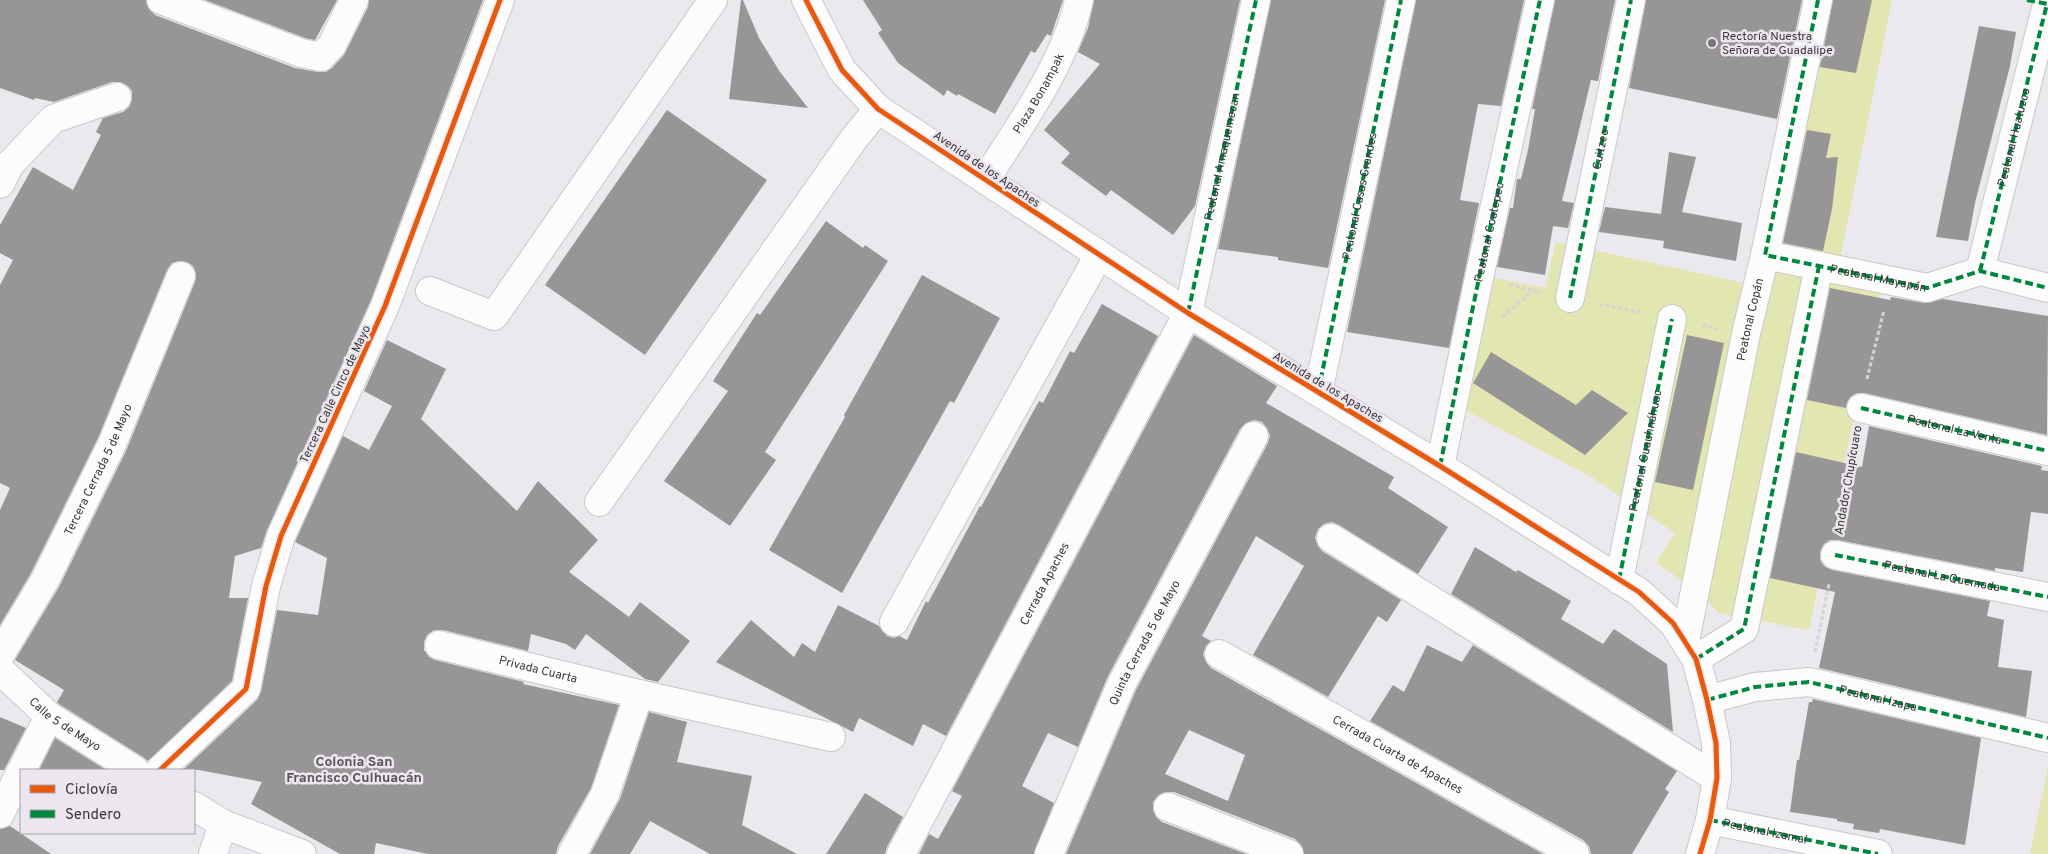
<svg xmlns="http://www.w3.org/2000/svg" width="2048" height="854" font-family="Overpass,sans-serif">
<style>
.green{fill:#e2e6b0}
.building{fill:#979596;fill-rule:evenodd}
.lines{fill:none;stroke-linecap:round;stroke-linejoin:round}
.minor-casing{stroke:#c9c7ca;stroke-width:30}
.path{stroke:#d4d4d4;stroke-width:3;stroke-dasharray:4 2.5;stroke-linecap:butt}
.minor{stroke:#fcfcfc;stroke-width:28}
.quiet{stroke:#00873e;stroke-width:4;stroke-dasharray:8 4;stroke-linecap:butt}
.cycleway-casing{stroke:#ece7ef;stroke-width:8}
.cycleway{stroke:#e8590c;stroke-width:5}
.poi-dot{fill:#787679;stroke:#ece7ef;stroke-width:2}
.labels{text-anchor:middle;stroke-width:5;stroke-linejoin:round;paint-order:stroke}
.poi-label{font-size:12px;fill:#3a383b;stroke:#ece7ef;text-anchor:start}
.street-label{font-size:12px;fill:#3a383b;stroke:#ece7ef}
.neighbourhood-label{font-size:14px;font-weight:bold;fill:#58545b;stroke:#ece7ef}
</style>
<rect width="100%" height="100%" fill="#ebe9ed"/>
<g class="green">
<polygon points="1827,0 1892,0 1838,269 1883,279 1809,630 1719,613 1695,589 1656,563 1675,533 1593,478 1463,409 1490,277 1545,288 1556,242 1767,288"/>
<polygon points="2048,767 2048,854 2030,854"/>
</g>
<g class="building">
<polygon points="0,0 146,0 149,9 155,15 295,68 318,72 326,72 332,68 344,55 368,7 369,0 483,0 371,300 267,530 261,548 235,556 229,598 248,598 232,681 148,761 143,757 59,704 57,702 64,690 15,660 59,587 126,451 195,282 196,273 193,266 187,262 179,261 172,263 167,270 98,438 31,573 0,625 0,510 10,488 0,483 0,285 13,260 0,253 0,225 33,167 73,190 101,135 96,132 103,118 123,112 129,107 132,100 132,91 128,86 120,82 112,82 54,102 35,98 34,100 0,88"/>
<polygon points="205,0 337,0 315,40 305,38"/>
<polygon points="741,0 743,0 759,38 780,72 808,108 729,99"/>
<polygon points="863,0 1063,0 1051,36 1047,34 1035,53 1031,51 995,114 958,94 957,96 947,90 944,96 898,63 878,33 882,30"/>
<polygon points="1094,0 1240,0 1195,206 1173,235 1111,190 1106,196 1061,163 1070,153 1044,130 1100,64 1078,52 1088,28"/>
<polygon points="1271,0 1385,0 1328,268 1278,260 1278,257 1218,249"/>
<polygon points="1416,0 1524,0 1501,106 1478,104 1460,200 1479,203 1449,348 1347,332"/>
<polygon points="1555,0 1615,0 1598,81 1591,80 1562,201 1574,203 1568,228 1553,226 1545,275 1497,267 1510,208 1513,208 1517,179 1521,179 1528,150 1535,109 1532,109"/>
<polygon points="1646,0 1802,0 1777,119 1629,88"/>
<polygon points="1833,0 1872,0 1856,73 1820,67"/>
<polygon points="1979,26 2016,32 2010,66 1975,203 1968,241 1936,237"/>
<polygon points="667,110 767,180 645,355 545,285"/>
<polygon points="1807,130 1831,134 1826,158 1838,157 1832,209 1823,251 1783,243"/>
<polygon points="1669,152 1696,157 1682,212 1742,223 1736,261 1663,248 1664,241 1599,232 1605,207 1661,214"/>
<polygon points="826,221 863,248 865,245 888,261 765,452 776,460 730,526 664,481 728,391 713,381 757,313 760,315"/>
<polygon points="922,275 1000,318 954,403 950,401 842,593 769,550 845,417 844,415"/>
<polygon points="1830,288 1890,300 1891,297 1924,303 1943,299 2048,316 2047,435 1864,393 1857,393 1850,397 1846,408 1807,400"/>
<polygon points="1102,304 1158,336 946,736 923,724 913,746 859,718 853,732 716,662 751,620 794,657 802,643 815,652 838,605 879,626 887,636 894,638 899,636 907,640 926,601 928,603 980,506 981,507 1039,401 1043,403 1070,351 1074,353"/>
<path d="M1194,335L1277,386L1266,403L1394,477L1388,488L1448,527L1418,574L1339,525L1332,522L1324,524L1318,529L1315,538L1318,546L1322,551L1401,600L1387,622L1378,616L1328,697L1253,655L1304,566L1256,536L1202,636L1211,641L1206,646L1203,654L1206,662L1211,668L1543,854H1304L1301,845L1295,839L1174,792H1166L1159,795L1153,802V810L1156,817L1162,822L1246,854H1066L1136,690L1268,443L1270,436L1267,428L1262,422L1254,420L1246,423L1240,429L1108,676L1078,747L1048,733L1022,786L1054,803L1034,854H919L929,834L938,839L962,796L952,791ZM1189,730L1245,755L1228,801L1165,774Z"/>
<polygon points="1687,335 1724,343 1693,490 1655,482"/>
<polygon points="387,340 446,369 421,419 517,511 538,481 598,540 569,572 629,617 640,602 690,641 658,682 645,679 586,634 575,650 566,644 531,634 528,651 443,630 434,630 427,635 424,642 424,650 429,657 435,660 524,682 523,684 619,705 591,788 558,846 556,854 428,854 376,843 374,854 340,854 251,804 262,782 199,770 183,770 257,700 261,692 277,610 318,615 327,558 295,542 343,436 369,450 392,406 364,391"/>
<polygon points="1491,352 1576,405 1592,390 1628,413 1585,455 1473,383"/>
<polygon points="1869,426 2042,466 2041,470 2048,471 2048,514 2031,512 2023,572 1995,568 1995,571 1838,540 1830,540 1824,544 1820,552 1820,560 1824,566 1832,570 1990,601 1987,616 2004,620 1998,667 2032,671 2026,717 1819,668 1835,592 1770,578 1796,452 1862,467"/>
<polygon points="1475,547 1516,572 1518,570 1571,601 1561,619 1603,644 1614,629 1667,664 1673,732 1451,594"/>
<polygon points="1427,645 1462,662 1473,645 1677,771 1665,789 1669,792 1632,854 1591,854 1589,846 1583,840 1370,721 1393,685 1404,692"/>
<polygon points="1813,699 1981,738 1965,845 1880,829 1879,833 1853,829 1854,824 1837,821 1837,819 1790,812 1797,760 1799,760 1809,702 1812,702"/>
<polygon points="649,712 687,722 677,762 752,776 742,825 797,854 710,854 650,821 630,854 590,854 620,799"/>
<polygon points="0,717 26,728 4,770 0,770"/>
<polygon points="55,738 106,770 39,770"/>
<polygon points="865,793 903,817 887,847 885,854 826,854"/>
<polygon points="10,826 51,854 0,854 0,829"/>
</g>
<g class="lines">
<g class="minor-casing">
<g id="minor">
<polyline points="161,0 301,53 321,57 332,45 354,0"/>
<polyline points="806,0 842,70 878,109 1188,313 1440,466 1639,592 1673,623 1696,659 1707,700 1716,743 1717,778 1710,820 1700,854"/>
<path id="s1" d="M985,180C1019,127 1066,62 1079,0"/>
<polyline points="0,184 11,163 53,119 117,97"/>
<polyline points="1765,255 1927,288 1980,271 2048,288"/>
<path id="s2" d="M1980,271L2047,4"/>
<polyline points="430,291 494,316 713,0"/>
<path id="s3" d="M1570,298L1631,0"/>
<path id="s4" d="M1318,392L1401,0"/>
<path id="s5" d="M1861,408L2048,451"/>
<path id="s6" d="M1440,466L1479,278L1540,0"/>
<polyline points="599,502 853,140 878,109"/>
<polyline points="1331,538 1717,778"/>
<polyline points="1835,555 2048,597"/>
<path id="s7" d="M1619,580L1672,319"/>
<polyline points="894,622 1099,255"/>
<path id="s8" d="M1685,641L1746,334L1765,255L1818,0"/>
<path id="s9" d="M439,645L639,694L831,737"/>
<path id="s10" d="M1219,654L1575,854"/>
<path id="s11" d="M0,655L45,580L112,444L181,276"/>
<polyline points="1696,659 1744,629 1819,266"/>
<path id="s12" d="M0,670L49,716L135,770"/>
<polyline points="1707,700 1755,687 1809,682 2048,738"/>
<polyline points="22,770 49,716"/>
<polyline points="160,770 246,689 266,586 281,536 385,306 500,0"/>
<polyline points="194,806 223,824 302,854"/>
<polyline points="1168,807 1289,854"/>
<polyline points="0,814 21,771"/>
<polyline points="1710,820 1878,854"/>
<polyline points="213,854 223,824"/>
<polyline points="572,854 605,794 639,694"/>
<path id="s13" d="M901,854L1188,313L1256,0"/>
<path id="s14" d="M1049,854L1122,683L1254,436"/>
</g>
</g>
<g class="path">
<polyline points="1509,285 1542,292"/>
<polyline points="1599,304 1642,313"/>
<polyline points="1502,317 1533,291"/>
<polyline points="1702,325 1718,329"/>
<polyline points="1867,379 1884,310"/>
<polyline points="1840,527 1856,437"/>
<polyline points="1815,652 1829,584"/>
</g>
<use href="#minor" class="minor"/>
<g class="quiet">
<path id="s15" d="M1818,0L1765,255L1927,288L1980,271L2048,288"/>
<polyline points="2027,0 2048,4"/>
<polyline points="1980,271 2047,4"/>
<polyline points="1570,298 1631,0"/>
<path id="s16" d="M1188,313L1256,0"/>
<polyline points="1318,392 1401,0"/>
<polyline points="1861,408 2048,451"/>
<polyline points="1440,466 1479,278 1540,0"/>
<path id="s17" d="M1835,555L2048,597"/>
<polyline points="1619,580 1672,319"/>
<polyline points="1696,659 1744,629 1819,266"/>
<path id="s18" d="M1707,700L1755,687L1809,682L2048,738"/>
<path id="s19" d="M1710,820L1878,854"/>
</g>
<g class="cycleway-casing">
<g id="cycleway">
<polyline points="806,0 842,70 878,109 1188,313 1440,466 1639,592 1673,623 1696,659 1707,700 1716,743 1717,778 1710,820 1700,854"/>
<polyline points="160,770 246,689 266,586 281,536 385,306 500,0"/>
</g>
</g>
<use href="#cycleway" class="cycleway"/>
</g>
<circle class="poi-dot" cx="1712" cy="43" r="5"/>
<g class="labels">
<g class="poi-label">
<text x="1722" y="40">Rectoría Nuestra<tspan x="1722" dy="14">Señora de Guadalipe</tspan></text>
</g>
<g class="street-label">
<text dy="4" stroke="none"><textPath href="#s1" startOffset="102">Plaza Bonampak</textPath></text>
<text dy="4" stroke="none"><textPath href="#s2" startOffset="138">Peatonal Huatuzco</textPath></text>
<text dy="4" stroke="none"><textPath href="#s3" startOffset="152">Cuitzeo</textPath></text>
<text dy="4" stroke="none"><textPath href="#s16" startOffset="160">Peatonal Amaquemecan</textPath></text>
<text transform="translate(987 169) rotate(34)" y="4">Avenida de los Apaches</text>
<text dy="4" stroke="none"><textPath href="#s4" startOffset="200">Peatonal Casas Grandes</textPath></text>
<text dy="4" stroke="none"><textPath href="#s6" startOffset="239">Peatonal Coatepec</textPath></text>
<text dy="4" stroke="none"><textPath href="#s15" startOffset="376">Peatonal Mayapán</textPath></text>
<text dy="4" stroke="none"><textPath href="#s8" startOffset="328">Peatonal Copán</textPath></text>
<text transform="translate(1328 387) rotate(31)" y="4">Avenida de los Apaches</text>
<text transform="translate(335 394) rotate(-65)" y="4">Tercera Calle Cinco de Mayo</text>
<text dy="4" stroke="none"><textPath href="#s5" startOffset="96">Peatonal La Venta</textPath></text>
<text dy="4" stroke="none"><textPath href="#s7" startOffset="132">Peatonal Cuauhnáhuac</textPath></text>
<text dy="4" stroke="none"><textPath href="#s11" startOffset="210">Tercera Cerrada 5 de Mayo</textPath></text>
<text transform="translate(1848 480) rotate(-80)" y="4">Andador Chupícuaro</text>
<text dy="4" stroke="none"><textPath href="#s17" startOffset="109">Peatonal La Quemada</textPath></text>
<text dy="4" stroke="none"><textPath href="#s13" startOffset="306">Cerrada Apaches</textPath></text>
<text dy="4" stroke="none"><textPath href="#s14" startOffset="232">Quinta Cerrada 5 de Mayo</textPath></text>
<text dy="4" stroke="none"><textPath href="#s9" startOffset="102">Privada Cuarta</textPath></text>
<text dy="4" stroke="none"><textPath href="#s18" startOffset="175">Peatonal Izapa</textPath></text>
<text dy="4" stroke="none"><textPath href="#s12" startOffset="85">Calle 5 de Mayo</textPath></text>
<text dy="4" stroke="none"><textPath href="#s10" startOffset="205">Cerrada Cuarta de Apaches</textPath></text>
<text dy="4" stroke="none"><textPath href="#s19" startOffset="56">Peatonal Izamal</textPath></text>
</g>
<g class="neighbourhood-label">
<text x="354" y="766">Colonia San<tspan x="354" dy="16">Francisco Culhuacán</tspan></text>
</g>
</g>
<rect x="20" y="769" width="175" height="65" fill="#ece7ef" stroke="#a5a1a7"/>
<rect x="30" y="785" width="25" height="8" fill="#e8590c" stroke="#a5a1a7"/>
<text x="65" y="794" font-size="15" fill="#3a383b">Ciclovía</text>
<rect x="30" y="810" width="25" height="8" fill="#00873e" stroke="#a5a1a7"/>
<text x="65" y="819" font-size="15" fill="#3a383b">Sendero</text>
</svg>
